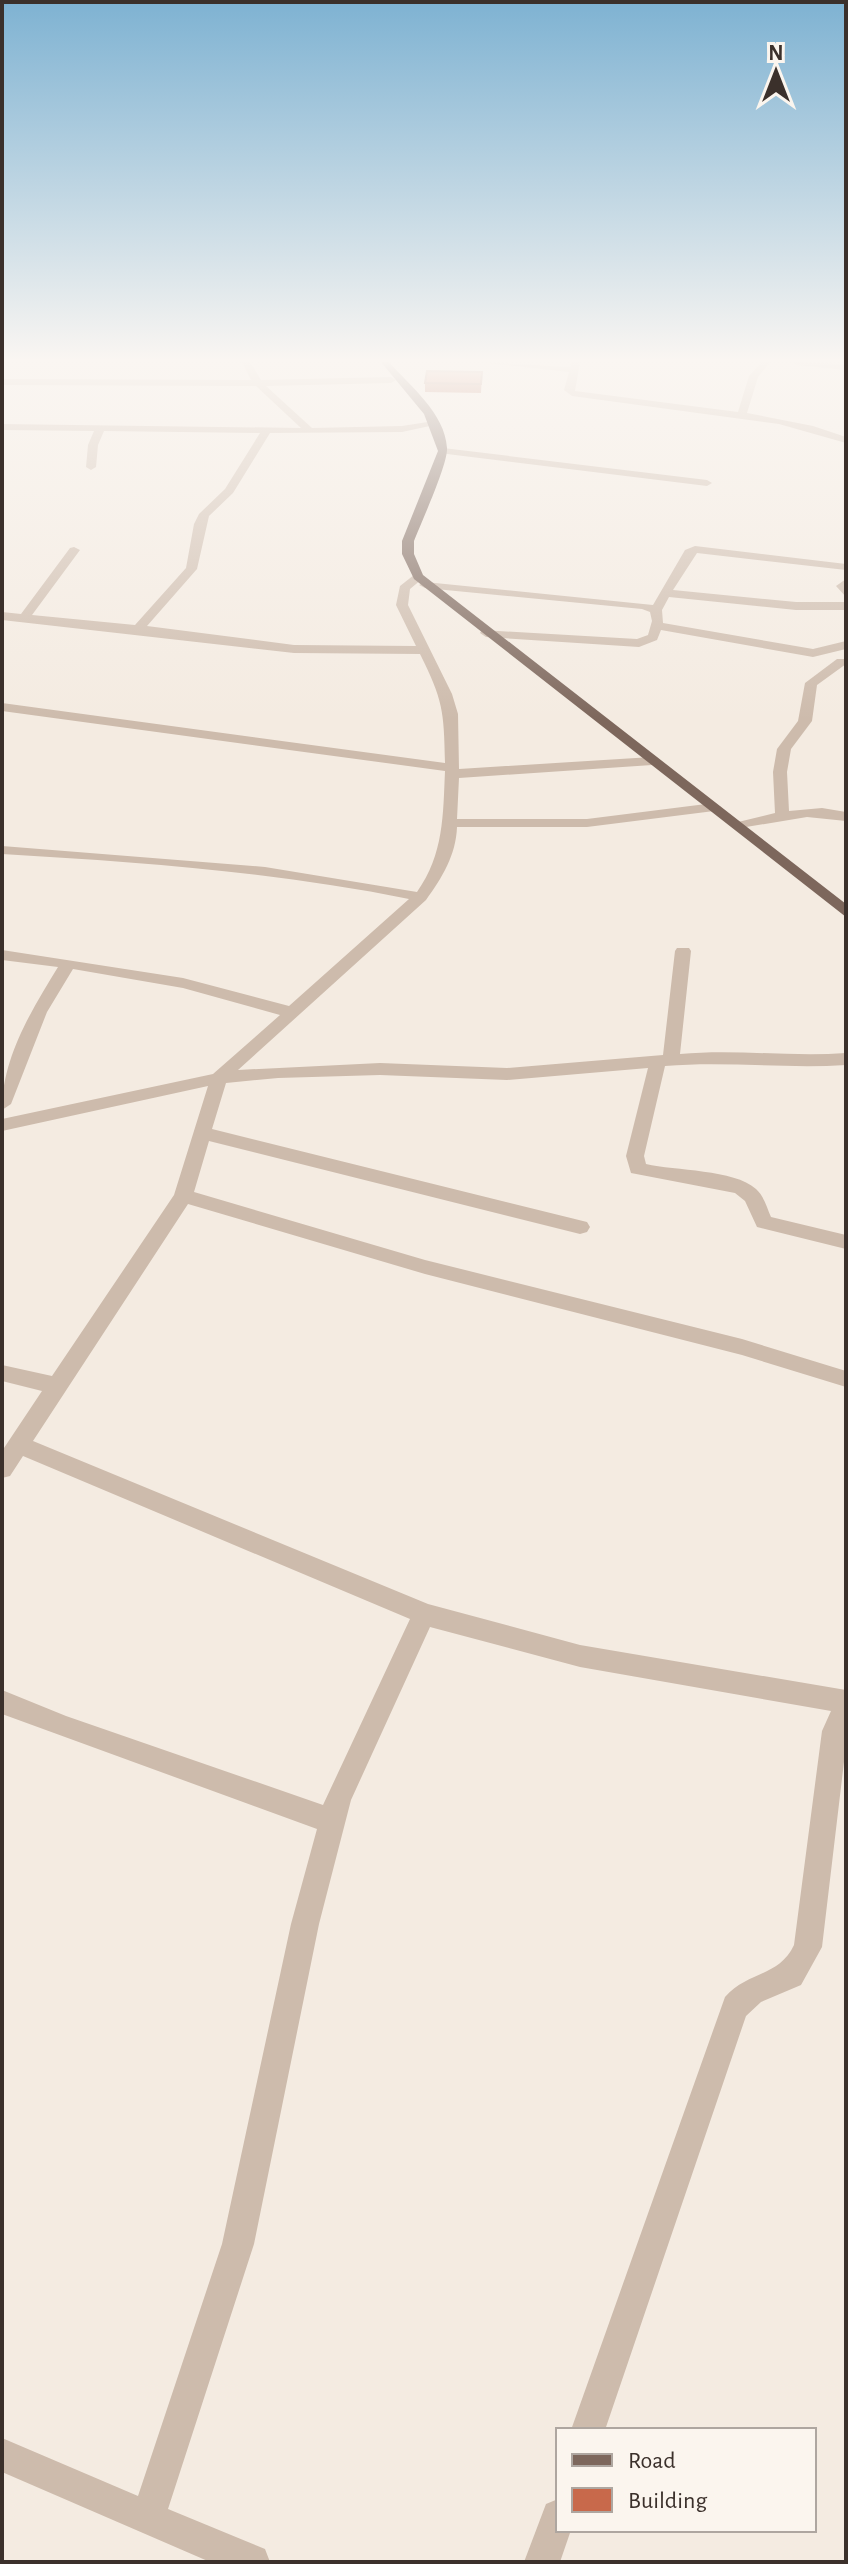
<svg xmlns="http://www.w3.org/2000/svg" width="848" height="2564" font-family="'Alegreya Sans',sans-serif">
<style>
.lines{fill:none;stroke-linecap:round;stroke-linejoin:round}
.minor{fill:#cdbbac;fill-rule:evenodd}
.primary{fill:#7d675c;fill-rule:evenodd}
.wall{fill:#ac5a40}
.building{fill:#c8694b;stroke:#8c4a34;stroke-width:2}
</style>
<rect width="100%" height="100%" fill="#f4ebe1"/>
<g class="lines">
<g class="minor">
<path d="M242,362H250L261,380L391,377L396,380L391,383L266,386L312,428L402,426L434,421L439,424L402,432L270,433L233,493L209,516L197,569L147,626L294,645L416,646L396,605L400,586L414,575H422V579L410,589L408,605L452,694L458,714L459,769L652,757L659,761L652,765L459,778L457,819H587L714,803L721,807L714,811L587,827H457C456,855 442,878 426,900L238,1070L380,1063L507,1068L663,1055L675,951L677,948H689L691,951L680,1054C735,1049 791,1057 846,1053V1065C786,1069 726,1061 665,1066L644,1156L646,1164C675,1171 734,1169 756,1189C764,1196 767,1208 771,1217L846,1235V1249L757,1227L745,1201L735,1193L631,1173L626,1156L648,1068L507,1080L380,1075L278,1078L226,1083L212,1129L587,1222L590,1227L587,1232L580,1234L209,1141L194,1192L425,1260L742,1339L846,1371V1387L742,1355L425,1274L188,1204L33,1441L428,1604L580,1645L846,1690V1745L822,1947L801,1985L761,2002L746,2016L605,2430H571L725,1997C748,1971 779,1977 794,1945L822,1731L831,1711L580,1667L430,1627L351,1800L319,1924L254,2244L168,2509L265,2549L270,2562H210L2,2472V2438L138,2496L222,2244L291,1924L317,1829L2,1714V1690L66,1716L323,1805L410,1619L23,1456L10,1476L2,1478V1451L42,1391L2,1381V1365L52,1376L174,1195L208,1086L2,1131V1119L213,1074L280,1015L183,988L73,969L47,1012L11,1104L2,1110C2,1058 31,1011 58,967L2,960V950L183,978L289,1006L409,899C275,872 139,862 2,854V846L265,867L417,892C444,854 443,815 445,771L2,711V703L445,763C444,711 443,700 420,654L294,653L2,620V612L21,614L70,548L74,547L80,550L32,615L135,625L186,568L194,524L199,514L225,489L260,433L104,431L98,445L96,467L91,470L86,467L88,445L94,431L2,430V424L301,428L256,386L2,385V379L251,380Z"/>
<polygon points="478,362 570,367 572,362 580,362 575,391 738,412 749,376 762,362 770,362 758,377 747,413 813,426 846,437 846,443 779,424 572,396 564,390 569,372"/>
<polygon points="792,362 846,364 846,370 796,365"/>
<polygon points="443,448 707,480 712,483 707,486 439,453 438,451"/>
<polygon points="695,546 846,564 846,570 697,553 673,590 796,602 846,602 846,610 796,610 669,597 662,610 663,623 813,649 846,641 846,649 813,657 661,630 657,640 639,647 486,637 480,633 482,630 637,639 648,635 652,621 650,612 642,609 425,588 419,585 425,582 653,605 685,550"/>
<polygon points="846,579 846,597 836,586"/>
<polygon points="837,659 845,659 846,664 817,685 812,721 791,749 787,772 789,811 822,808 846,812 846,821 807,817 734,829 734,823 775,813 773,772 777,749 798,721 805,683"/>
<polygon points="558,2499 558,2530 571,2530 560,2562 524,2562 546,2504"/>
</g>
<path class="primary" d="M381,362H389C410,386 445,413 447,448C448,464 421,523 414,541V554L423,575L846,904V917L414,579L402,554V541L438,451L424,414Z"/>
</g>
<polygon class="wall" points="482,372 481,393 425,392 425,383"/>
<polygon class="building" points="427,371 482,372 481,384 425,383"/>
<linearGradient id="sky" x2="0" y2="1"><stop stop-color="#7eb2d2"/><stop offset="0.5" stop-color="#faf6f2"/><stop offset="1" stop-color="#faf6f2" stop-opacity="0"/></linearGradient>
<rect width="848" height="720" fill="url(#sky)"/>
<rect width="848" height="2564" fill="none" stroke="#3b302b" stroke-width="8"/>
<rect x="556" y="2428" width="260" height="104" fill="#fbf5ee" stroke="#aea6a0" stroke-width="2"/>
<rect x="572" y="2454" width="40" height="12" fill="#7d675c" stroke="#aea6a0" stroke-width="2"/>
<text x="628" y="2468" font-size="24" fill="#3b302b">Road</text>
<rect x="572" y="2488" width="40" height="24" fill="#c8694b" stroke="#aea6a0" stroke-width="2"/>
<text x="628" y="2508" font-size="24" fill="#3b302b">Building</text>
<g transform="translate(776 72)" stroke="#fbf5ee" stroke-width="6" paint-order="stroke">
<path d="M0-6L14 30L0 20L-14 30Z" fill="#3b302b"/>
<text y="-12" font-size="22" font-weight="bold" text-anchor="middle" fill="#3b302b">N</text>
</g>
</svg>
